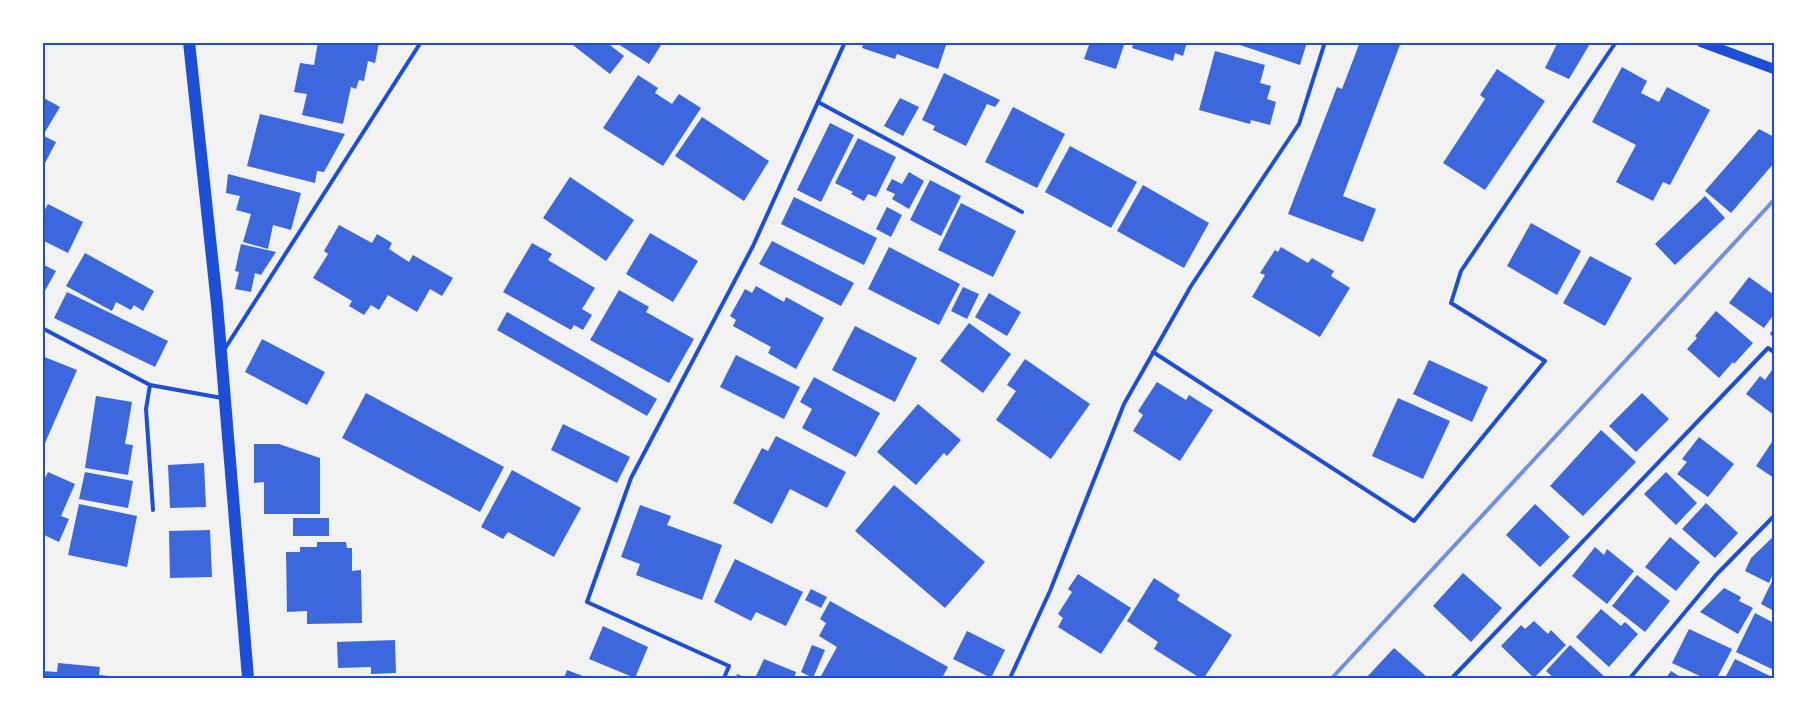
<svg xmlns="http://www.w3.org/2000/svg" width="1817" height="721" font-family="'Fira Sans',sans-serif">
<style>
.building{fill:#3d67dc}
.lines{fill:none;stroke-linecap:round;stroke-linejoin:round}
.service{stroke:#1d4ed8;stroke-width:4}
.secondary{stroke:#1d4ed8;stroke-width:10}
.primary{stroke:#1d4ed8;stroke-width:12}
.rail{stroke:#7290e2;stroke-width:4}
.neatline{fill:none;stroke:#1d4ed8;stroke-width:2}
</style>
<rect width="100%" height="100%" fill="#f2f2f2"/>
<g class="building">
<polygon points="318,42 379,42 375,63 368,61 364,81 359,80 356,89 351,87 343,124 302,115 307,94 294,92 300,63 314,65"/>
<polygon points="569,42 606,42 624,56 610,74"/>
<polygon points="615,42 663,42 649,64"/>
<polygon points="864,42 947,42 938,69 897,54 895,59 862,48"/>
<polygon points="1090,42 1125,42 1116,69 1084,59"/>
<polygon points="1134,42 1187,42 1183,56 1175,53 1173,61 1132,48"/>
<polygon points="1231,42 1307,42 1300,65"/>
<polygon points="1360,42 1401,42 1343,196 1376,209 1363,242 1288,214 1337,87 1342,89"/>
<polygon points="1558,42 1591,42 1569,79 1545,68"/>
<polygon points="1215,51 1265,65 1260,83 1271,86 1267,99 1276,102 1270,125 1251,120 1250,124 1199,110"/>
<polygon points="1622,67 1647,81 1641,93 1659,102 1667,87 1710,110 1670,185 1663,182 1653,201 1616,182 1636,145 1592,122"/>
<polygon points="1497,69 1545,101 1485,190 1443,163 1485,99 1480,95"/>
<polygon points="944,73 1000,100 995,107 987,104 966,146 933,130 935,126 922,120"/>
<polygon points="638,75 658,88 655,93 672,104 679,94 701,108 663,166 603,128"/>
<polygon points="42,97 60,107 45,132 42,130"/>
<polygon points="900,98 919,107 903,136 884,126"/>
<polygon points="1013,107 1065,134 1037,188 985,162"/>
<polygon points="260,114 345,134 324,172 317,171 315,183 247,166"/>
<polygon points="702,117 769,161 744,201 675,156"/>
<polygon points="830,123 854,135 821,202 797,190"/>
<polygon points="1759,129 1774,137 1774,163 1731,213 1705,191"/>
<polygon points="42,135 56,142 42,169"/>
<polygon points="858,138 896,157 876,197 868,194 864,201 851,194 853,192 835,183"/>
<polygon points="1070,146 1137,182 1111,228 1045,192"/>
<polygon points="909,172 924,181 909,209 892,199 895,194 886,190 892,179 902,184"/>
<polygon points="228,174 301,193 291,230 273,225 268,249 243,242 251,214 236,210 240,196 226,193"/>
<polygon points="570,177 634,220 606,261 543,218"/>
<polygon points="930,180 961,196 941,236 910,220"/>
<polygon points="1143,185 1209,223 1184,268 1117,231"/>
<polygon points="1705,196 1725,218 1675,265 1655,244"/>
<polygon points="794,197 877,238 864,265 781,224"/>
<polygon points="961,203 1016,231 993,277 938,250"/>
<polygon points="48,204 83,222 68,253 42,240 42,215"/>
<polygon points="887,207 902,215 891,237 876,229"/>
<polygon points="1531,223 1581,251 1557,295 1507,266"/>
<polygon points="339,225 372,243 377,234 392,243 389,249 409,262 413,255 453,278 442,296 430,289 417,312 388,295 379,310 371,305 364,315 349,306 352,301 313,278 328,254 324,251"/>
<polygon points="650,233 698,261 673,302 626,274"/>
<polygon points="772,241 854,283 841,306 759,264"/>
<polygon points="532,243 552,254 548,260 595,288 582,309 592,315 583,330 574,325 571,330 503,292"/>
<polygon points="241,244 276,252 261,275 255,273 251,292 235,289 239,272 235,271"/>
<polygon points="889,247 960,284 939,325 868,289"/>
<polygon points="1281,247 1308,263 1312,258 1334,271 1331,276 1350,288 1320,337 1252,297 1265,275 1260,273 1275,250 1278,252"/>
<polygon points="85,253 154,291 143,311 134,305 131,310 116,302 112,311 66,286"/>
<polygon points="1590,256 1632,278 1605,326 1563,303"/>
<polygon points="42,264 56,271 42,296"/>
<polygon points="1749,277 1774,295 1774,314 1764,328 1729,303"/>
<polygon points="756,286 784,302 786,297 824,318 796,369 768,353 771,347 733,326 736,320 730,316 745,289 752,293"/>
<polygon points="963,287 979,294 967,319 951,311"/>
<polygon points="619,290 649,307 646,312 694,339 669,383 590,340"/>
<polygon points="67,292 168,341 155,367 54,318"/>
<polygon points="989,293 1021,312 1007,336 975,317"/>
<polygon points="1716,311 1753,343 1734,364 1733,362 1719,378 1687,349 1697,338 1695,336"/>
<polygon points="507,312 657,399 647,416 497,330"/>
<polygon points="969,323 1011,354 983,393 940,361"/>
<polygon points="855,326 917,358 895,402 832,370"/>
<polygon points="1774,327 1774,338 1770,334"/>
<polygon points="262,339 325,372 307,405 245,372"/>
<polygon points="736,355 800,387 784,419 720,387"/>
<polygon points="42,356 77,370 42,450"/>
<polygon points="1025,359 1090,404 1051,459 996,420 1016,391 1007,385"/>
<polygon points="1429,360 1488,387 1472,422 1413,394"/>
<polygon points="1774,367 1774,415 1746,394 1760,376 1765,380"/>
<polygon points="814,377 880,413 856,457 802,428 812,409 800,402"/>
<polygon points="1157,382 1186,400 1189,395 1213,410 1180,461 1133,431 1143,415 1138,411"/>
<polygon points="366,393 504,467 480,512 342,438"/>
<polygon points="1642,393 1669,419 1636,452 1609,426"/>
<polygon points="96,396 132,402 125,444 133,445 128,475 85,468"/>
<polygon points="1398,398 1450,421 1423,479 1372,456"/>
<polygon points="918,404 961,440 947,456 944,453 916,485 877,452"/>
<polygon points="563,424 630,457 617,483 551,450"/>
<polygon points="1601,430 1636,462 1583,516 1550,486"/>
<polygon points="776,436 846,472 827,508 790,489 772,524 733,503 762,448 768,451"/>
<polygon points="1699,437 1734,464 1708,497 1677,474 1687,462 1682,459"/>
<polygon points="1774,439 1774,478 1756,466"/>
<polygon points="254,444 279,444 320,458 320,514 264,514 264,482 254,483"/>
<polygon points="204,463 206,507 170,508 168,465"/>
<polygon points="512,470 581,508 554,557 508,532 503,539 481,527"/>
<polygon points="48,472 75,484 61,516 69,519 59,542 42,534 42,484"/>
<polygon points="85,472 133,481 128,508 79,499"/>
<polygon points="1666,472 1697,503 1676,525 1644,494"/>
<polygon points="894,485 985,562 945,608 855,531"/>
<polygon points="1706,503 1738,533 1715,558 1682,529"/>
<polygon points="79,504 137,516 127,567 68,555"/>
<polygon points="1535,504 1570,537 1540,567 1506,535"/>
<polygon points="640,505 671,516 667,525 722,545 702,600 636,575 640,564 621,557"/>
<rect x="293" y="518" width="36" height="18"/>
<polygon points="210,530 212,577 170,578 169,531"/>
<polygon points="1774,536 1774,572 1769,583 1745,571 1751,558"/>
<polygon points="1670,537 1700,562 1676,591 1645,567"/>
<polygon points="317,542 346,542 347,548 352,548 352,571 361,570 362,623 307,624 307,611 287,612 286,552 300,552 300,547 317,547"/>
<polygon points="1595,547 1604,555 1607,549 1634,571 1607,604 1572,576"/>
<polygon points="735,559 803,592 786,626 756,612 751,621 714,602"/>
<polygon points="1463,573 1502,608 1471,642 1433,606"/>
<polygon points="1078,574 1131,608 1101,654 1058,627 1063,618 1058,614 1072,592 1068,589"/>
<polygon points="1637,575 1670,601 1645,632 1612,606"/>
<polygon points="1774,577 1774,611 1761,604"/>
<polygon points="1154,578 1180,595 1177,600 1232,635 1204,678 1200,678 1154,649 1158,642 1127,621"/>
<polygon points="1724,588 1741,597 1739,601 1753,608 1738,634 1700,612"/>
<polygon points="811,589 827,597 821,608 805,600"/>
<polygon points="830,601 948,667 942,678 825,678 821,676 837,647 819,636 826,623 820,619"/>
<polygon points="1601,609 1621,626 1625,622 1638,634 1609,667 1576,637"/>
<polygon points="1755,613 1774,623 1774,670 1736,652"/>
<polygon points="1534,621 1548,634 1551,630 1566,645 1534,678 1501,646 1521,625 1525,629"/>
<polygon points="603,626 648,647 635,678 589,659"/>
<polygon points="1689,629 1732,649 1717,678 1704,678 1672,663"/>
<polygon points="967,631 1005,650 991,678 953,659"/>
<polygon points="395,640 396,673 371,674 371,667 338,668 337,642"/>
<polygon points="812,645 825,650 813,678 801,672"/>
<polygon points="1570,645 1606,678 1554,678 1546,671"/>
<polygon points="1394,648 1428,678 1366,678"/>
<polygon points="764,659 796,672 794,678 755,678"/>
<polygon points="1735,659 1774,678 1725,678"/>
<polygon points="58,663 100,667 99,675 109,676 109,678 42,678 42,671 57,672"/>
<polygon points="567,670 588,678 564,678"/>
<polygon points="1671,671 1682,678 1666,678"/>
<polygon points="737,674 747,678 736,678"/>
</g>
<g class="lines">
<g class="service">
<polyline points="818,102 1022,212"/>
<polyline points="42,328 150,385 222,398"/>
<polyline points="224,350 421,42"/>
<polyline points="1153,352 1414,521 1545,361 1451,303 1461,271 1616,42"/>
<polyline points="150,385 146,409 153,510"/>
<polyline points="724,678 729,666 587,602 631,478 753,246 845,42"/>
<polyline points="1010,678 1050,591 1124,404 1191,286 1299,124 1325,42"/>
<polyline points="1452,678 1768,348 1774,352"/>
<polyline points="1630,678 1716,575 1774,516"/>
</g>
<polyline class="secondary" points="1701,42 1774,69"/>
<polyline class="primary" points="189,42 217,304 248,678"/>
<polyline class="rail" points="1332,678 1774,200"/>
</g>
<rect width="1817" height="721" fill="none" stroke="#ffffff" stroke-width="88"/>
<rect x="44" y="44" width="1729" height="633" class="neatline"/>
</svg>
